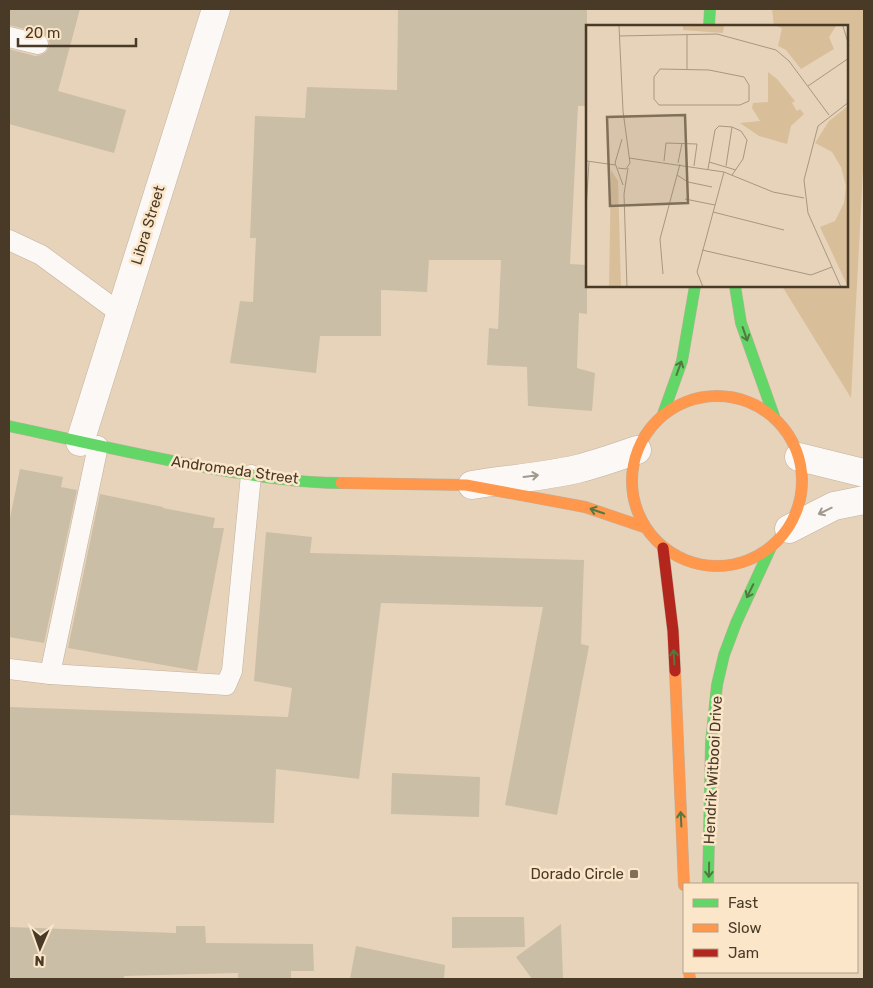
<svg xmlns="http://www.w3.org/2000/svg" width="873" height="988" font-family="Rubik,sans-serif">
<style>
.green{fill:#d9be9a}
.building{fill:#cbbea6}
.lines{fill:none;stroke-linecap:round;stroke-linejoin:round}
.lane-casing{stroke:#c1b19e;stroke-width:21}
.street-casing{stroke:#c1b19e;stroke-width:29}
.fast-casing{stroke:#c1b19e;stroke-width:12}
.slow-casing{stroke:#c1b19e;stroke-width:12}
.jam-casing{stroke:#c1b19e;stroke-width:12}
.lane{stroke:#fbf8f5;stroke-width:20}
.street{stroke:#fbf8f5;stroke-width:28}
.fast{stroke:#63d668;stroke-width:11}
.slow{stroke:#ff974d;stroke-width:11}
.jam{stroke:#b3261e;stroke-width:11}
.oneway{stroke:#537841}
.oneway2{stroke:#a2998e}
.poi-dot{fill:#80705a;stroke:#fce6ca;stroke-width:2}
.labels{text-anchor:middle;stroke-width:5;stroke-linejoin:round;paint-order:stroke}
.street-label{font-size:15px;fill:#493a27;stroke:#fce6ca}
.poi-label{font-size:15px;fill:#493a27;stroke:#fce6ca;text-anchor:end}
.inset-road{fill:none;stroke:#a8967f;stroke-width:1}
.view{fill:#80705a;fill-opacity:0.15;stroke:#80705a;stroke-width:2.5}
.inset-edge{fill:none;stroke:#493a27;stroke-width:2.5}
</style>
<rect width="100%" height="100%" fill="#e7d3ba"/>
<polygon class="green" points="772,9 864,9 864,151 851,398 782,286 847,286 847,26 774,26"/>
<g class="building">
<polygon points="9,9 80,9 58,91 126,110 114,153 9,124 9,49 35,56 41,55 46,52 50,46 49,41 46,36 41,33 9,25"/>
<polygon points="398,9 587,9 587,106 578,106 570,264 587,265 587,314 579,313 577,368 595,373 592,411 528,406 527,367 487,365 489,328 498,329 501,260 429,260 427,292 381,290 381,336 320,336 316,373 230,363 240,301 253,302 256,238 250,238 255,116 305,118 307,87 397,90"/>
<polygon points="20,469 63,477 61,487 77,490 44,643 9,637 9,523"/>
<polygon points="100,494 163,507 163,508 215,518 213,528 224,528 197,671 68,648"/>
<polygon points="266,532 312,537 310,553 584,560 581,644 589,646 557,815 505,805 543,607 381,603 359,779 276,769 274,823 9,815 9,707 288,717 292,688 254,681"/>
<polygon points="392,773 480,777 479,817 391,814"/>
<polygon points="452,917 524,917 525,947 452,948"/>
<polygon points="561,924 563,979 532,979 516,957"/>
<polygon points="176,926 205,926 206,943 313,944 314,971 291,971 291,979 238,979 238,973 124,976 124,979 9,979 9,927 176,933"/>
<polygon points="356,946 445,965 444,979 350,979"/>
</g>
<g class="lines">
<g class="lane-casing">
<g id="lane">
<polyline points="9,37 38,44"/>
<polyline points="9,240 41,255 120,313"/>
<polyline points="9,669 50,674 226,685 232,671 251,475"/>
<polyline points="50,674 98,446"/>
</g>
</g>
<g class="street-casing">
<g id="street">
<polyline points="80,442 216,9"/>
<polyline points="799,457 864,473"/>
<path d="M472,485C507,479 543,477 577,469C597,464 617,457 637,450"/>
<polyline points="789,529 834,506 864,500"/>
</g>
</g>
<g class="fast-casing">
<g id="fast">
<polyline points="709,26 710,9"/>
<polyline points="735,286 741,323 774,416"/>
<polyline points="663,414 682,361 695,286"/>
<path d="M9,426C78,441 146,457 215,469C256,476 299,483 341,483"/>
<polyline points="708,884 711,742 717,685 724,655 736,623 771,547"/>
</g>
</g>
<g class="slow-casing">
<g id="slow">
<circle cx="717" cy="481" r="85"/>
<polyline points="341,483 466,485 585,507 644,527"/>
<polyline points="675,671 684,885"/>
<polyline points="689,972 690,979"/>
</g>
</g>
<g class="jam-casing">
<polyline id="jam" points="663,548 673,631 675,671"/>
</g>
<use href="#lane" class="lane"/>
<use href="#street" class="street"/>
<use href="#fast" class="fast"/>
<use href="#slow" class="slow"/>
<use href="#jam" class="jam"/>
</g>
<defs><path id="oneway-shaft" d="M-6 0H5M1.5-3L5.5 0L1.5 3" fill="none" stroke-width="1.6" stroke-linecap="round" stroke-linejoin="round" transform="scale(1.25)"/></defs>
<g class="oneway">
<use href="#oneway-shaft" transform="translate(745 334) rotate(71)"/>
<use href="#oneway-shaft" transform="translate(679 368) rotate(-70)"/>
<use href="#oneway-shaft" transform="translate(597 511) rotate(-161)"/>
<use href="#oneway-shaft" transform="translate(750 591) rotate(116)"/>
<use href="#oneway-shaft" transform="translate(674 657) rotate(-93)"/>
<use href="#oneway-shaft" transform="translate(681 819) rotate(-93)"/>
<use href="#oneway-shaft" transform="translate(709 870) rotate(91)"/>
</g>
<g class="oneway2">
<use href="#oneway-shaft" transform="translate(531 476) rotate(-7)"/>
<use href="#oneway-shaft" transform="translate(825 511) rotate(154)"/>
</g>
<rect class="poi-dot" x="629" y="869" width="10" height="10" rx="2.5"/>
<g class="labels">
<g class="street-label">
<text transform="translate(148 225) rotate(-73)" y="5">Libra Street</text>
<text transform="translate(235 470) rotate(8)" y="5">Andromeda Street</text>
<text transform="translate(713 770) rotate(-87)" y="5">Hendrik Witbooi Drive</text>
</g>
<g class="poi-label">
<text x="624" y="879">Dorado Circle</text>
</g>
</g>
<g transform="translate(586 25)">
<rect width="262" height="262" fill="#e7d3ba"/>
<path d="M97,1H138L137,8L97,5ZM190,1H250L243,12L248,24L215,44L200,25L192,21L196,3ZM182,47L191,54L209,76L206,78L211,86L214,84L218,89L205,101L201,119L173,111L154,98L174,96L166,83L167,78L182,77ZM262,81V262L234,202L249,196L258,178L260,161L255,142L246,127L229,118L243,96ZM25,145L32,156L35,262H23Z" fill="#d9be9a"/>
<path class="inset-road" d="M257,1L263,21M101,9V44M33,11L131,9L190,25L203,36L243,90M0,18V71M74,44L123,45L158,52L163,60V76L154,80H73L68,74V52ZM222,61L263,33M36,114L29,138L37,160M43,133L138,147L187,167L218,173M1,136L29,140M78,136L80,118L111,119L108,141M123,137L150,145M92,138L96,118M140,141L146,102M32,143L40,144L44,138L37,86L33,1M122,144L129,105L133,101L146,102L155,106L161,115L157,134L146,150M91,150L102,157L126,162M99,174L129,180M0,184L3,137M127,187L198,205M116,225L225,250L246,242M77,249L74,214L94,139M41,262L38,169L42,143M117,262L111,247L138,147M255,262L222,188L218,155L232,101L263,77"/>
<path class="view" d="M99,90L102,178L24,181L21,92Z"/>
<rect width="262" height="262" class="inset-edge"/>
</g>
<rect width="873" height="988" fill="none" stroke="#493a27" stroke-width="20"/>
<rect x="683" y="883" width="175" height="90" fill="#fce6ca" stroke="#b4a189"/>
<rect x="693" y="899" width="25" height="8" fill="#63d668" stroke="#b4a189"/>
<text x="728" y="908" font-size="15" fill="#493a27">Fast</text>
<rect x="693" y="924" width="25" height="8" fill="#ff974d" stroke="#b4a189"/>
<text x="728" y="933" font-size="15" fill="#493a27">Slow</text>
<rect x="693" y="949" width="25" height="8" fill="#b3261e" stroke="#b4a189"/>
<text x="728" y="958" font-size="15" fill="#493a27">Jam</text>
<g transform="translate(40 948) rotate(182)" stroke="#fce6ca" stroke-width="4" paint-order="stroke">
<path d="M0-4L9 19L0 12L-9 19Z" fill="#493a27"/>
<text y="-8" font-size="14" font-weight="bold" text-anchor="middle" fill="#493a27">N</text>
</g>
<path d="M18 38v8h118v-8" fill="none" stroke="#493a27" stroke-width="2.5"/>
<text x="25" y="38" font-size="15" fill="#493a27" stroke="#fce6ca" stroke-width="4" paint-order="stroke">20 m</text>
</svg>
